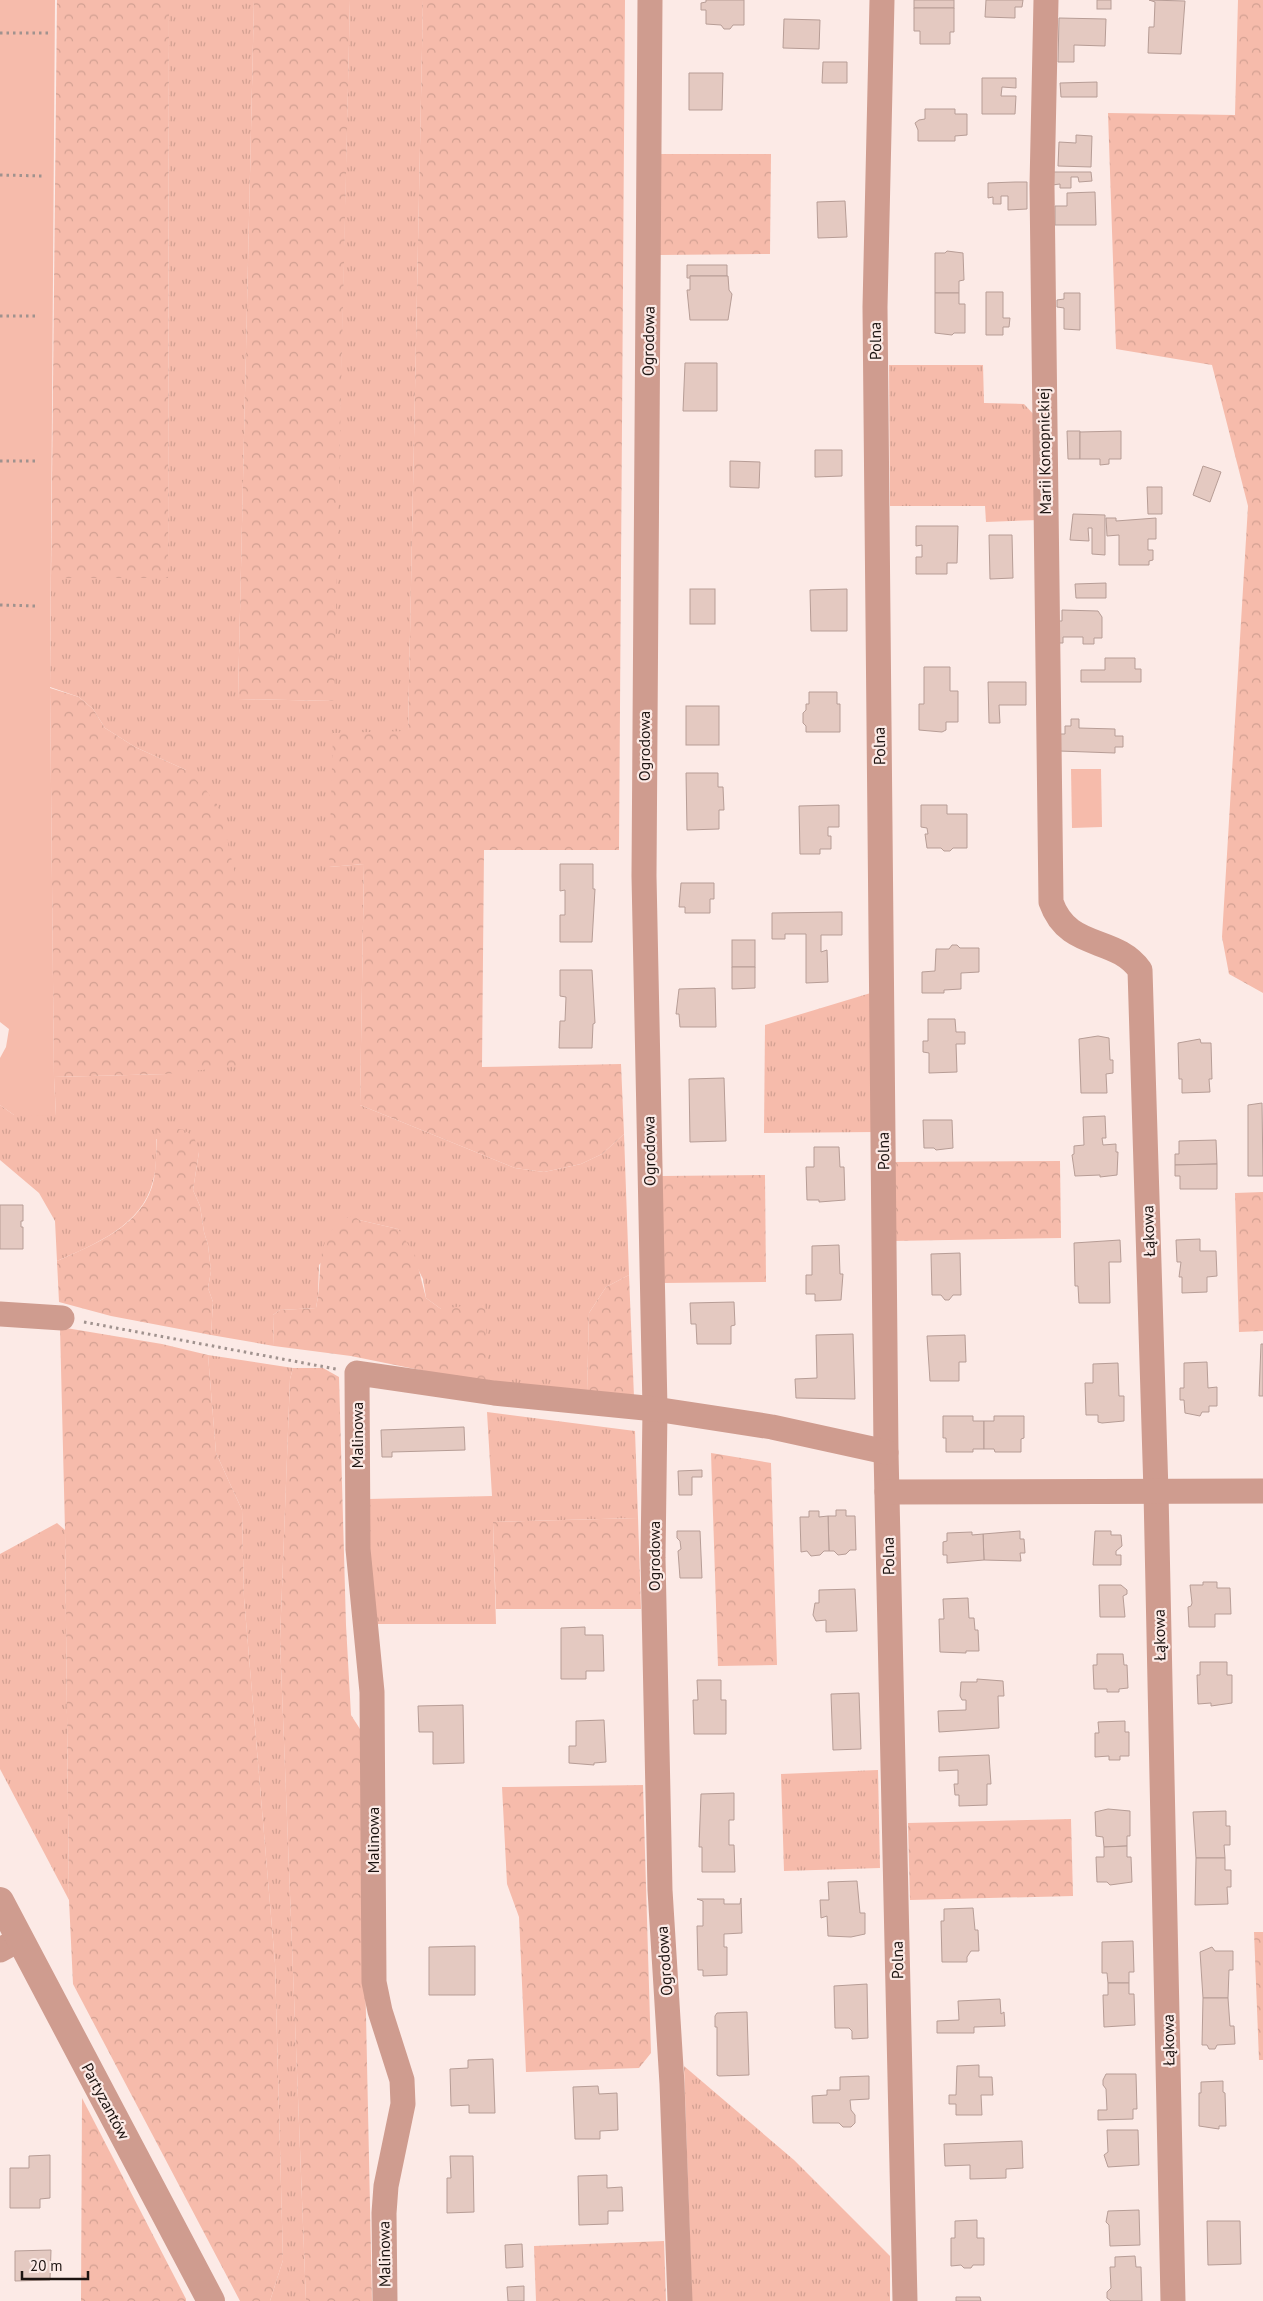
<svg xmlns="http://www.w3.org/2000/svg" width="1263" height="2301" font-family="'PT Sans',sans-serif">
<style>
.grass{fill:url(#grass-tufts)}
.forest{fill:url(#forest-crowns)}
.garden{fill:#f6bbab}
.building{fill:#e4c9c1;stroke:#b79d96}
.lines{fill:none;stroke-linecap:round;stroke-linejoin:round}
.path{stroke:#a0928e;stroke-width:3;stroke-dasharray:2.5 4;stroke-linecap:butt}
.minor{stroke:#cf9c8f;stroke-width:25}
.tertiary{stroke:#cf9c8f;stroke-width:28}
.labels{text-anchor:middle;stroke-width:4.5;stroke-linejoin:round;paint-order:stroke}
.street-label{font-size:16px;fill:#1d1411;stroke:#fceae6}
</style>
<defs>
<pattern id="grass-tufts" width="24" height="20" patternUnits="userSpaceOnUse" patternTransform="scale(1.25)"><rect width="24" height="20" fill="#f6bbab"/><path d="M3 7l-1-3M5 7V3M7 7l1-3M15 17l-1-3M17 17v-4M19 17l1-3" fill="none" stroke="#d2a092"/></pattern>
<pattern id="forest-crowns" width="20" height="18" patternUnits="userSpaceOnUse" patternTransform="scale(1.25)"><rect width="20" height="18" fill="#f6bbab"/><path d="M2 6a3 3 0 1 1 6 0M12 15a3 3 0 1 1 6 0" fill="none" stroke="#d2a092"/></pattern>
</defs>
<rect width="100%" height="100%" fill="#fceae6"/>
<g class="grass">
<path d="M169,0H254L238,699L333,701L350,0H423L408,732L329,867L364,864L360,1105L515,1168L544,1172L581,1164L602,1154L624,1134L629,1275L606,1287L589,1313L587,1393L489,1384L441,1309L426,1298L423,1279L398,1229L359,1220L319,1265L318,1296L316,1308L280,1310L273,1315L274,1346L211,1335L213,1302L208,1288L211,1271L208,1245L204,1232L200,1206L193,1190L199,1152L156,1139C156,1153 157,1168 153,1181C142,1226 95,1244 57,1261L55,1221L39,1193L0,1160V1105L14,1115H56L54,1077L166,1074L186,770L135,747L105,728L93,709L79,697L50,687L51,578H168Z"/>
<polygon points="889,365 983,365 984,403 1024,404 1036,417 1039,520 986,522 985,506 890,506"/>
<polygon points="874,992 876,1132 764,1133 765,1025"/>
<polygon points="208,1355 293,1368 290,1379 280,1640 306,2301 270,2301 283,2260 275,1963 244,1598 242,1510 216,1453"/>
<polygon points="487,1412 635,1431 638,1518 493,1522 496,1624 373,1624 368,1499 492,1496"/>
<polygon points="57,1523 65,1530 69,1900 0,1769 0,1554"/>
<polygon points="878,1770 880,1868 784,1871 781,1774"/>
<polygon points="684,2066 794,2160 890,2256 890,2301 692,2301"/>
</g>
<g class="forest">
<polygon points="57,0 169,0 168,578 51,578"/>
<polygon points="254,0 350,0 334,701 238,699"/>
<polygon points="423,0 625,0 619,850 484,850 482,1067 621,1064 624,1134 602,1154 581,1164 544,1172 515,1168 360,1105 364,864 329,867 333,733 408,731"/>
<polygon points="1238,0 1263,0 1263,993 1229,974 1222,937 1248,506 1212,365 1116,349 1108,113 1235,115"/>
<polygon points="661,154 771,154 770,254 659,255"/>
<polygon points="50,688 79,697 93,709 105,728 135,747 186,770 206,790 221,812 237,884 238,1066 166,1074 54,1077"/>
<path d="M157,1125L184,1130L194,1137L199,1152L193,1190L200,1206L204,1232L208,1245L211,1271L208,1288L213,1302L211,1335L111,1316L59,1302L57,1261C95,1244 145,1225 154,1179C157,1161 156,1143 157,1125Z"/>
<polygon points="1060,1161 1061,1238 893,1241 892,1162"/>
<polygon points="765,1175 766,1282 662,1283 661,1176"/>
<polygon points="1263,1192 1263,1331 1239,1332 1235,1193"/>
<path d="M353,1215L359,1220L398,1229L415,1255L426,1298L441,1309L485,1303L489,1384L351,1356L274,1346L273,1315L280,1310L316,1308C324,1273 311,1232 353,1215Z"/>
<polygon points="629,1275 634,1397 587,1393 589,1313 606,1287"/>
<polygon points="60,1327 162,1344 208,1355 216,1453 242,1510 244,1598 275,1963 283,2260 270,2301 240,2301 73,1984 69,1900 65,1530"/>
<polygon points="293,1368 323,1368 339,1377 346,1625 351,1715 360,1729 372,2301 306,2301 280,1640 290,1379"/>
<polygon points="711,1453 771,1463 777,1665 718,1666"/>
<polygon points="638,1518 641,1609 496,1609 493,1522"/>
<polygon points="643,1785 651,2053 639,2068 526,2072 519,1917 507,1884 502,1787"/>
<polygon points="1071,1819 1073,1896 910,1900 908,1823"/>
<polygon points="1254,1932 1263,1932 1263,2060 1259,2060"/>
<polygon points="82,2098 186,2299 186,2301 81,2301"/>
<polygon points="664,2241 666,2301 536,2301 534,2246"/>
</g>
<g class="garden">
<polygon points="0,0 55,0 50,687 54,1077 56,1116 14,1115 0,1105 0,1058 6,1047 9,1029 0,1022"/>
<polygon points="1071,769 1101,769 1102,827 1072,828"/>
</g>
<g class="building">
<polygon points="706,0 744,0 744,25 733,25 730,29 724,29 721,25 706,24 706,10 701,10 701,3 706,2"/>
<rect x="914" y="0" width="40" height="8"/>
<polygon points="986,0 1023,0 1022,7 1015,7 1015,18 985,17"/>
<rect x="1097" y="0" width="14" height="9"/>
<polygon points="1149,0 1185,1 1181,54 1148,53 1149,27 1154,27 1155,2"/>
<polygon points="914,8 954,8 954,32 950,32 950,44 920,44 920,31 914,31"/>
<polygon points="1059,18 1106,19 1105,46 1074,45 1074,62 1058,62"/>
<polygon points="784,19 820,20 819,49 783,48"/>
<polygon points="823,62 847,62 847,83 822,83"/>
<polygon points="689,73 723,73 722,110 689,110"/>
<polygon points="982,78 1016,78 1016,88 1002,87 1001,96 1016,96 1015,114 982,114"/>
<polygon points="1097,82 1097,97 1061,97 1060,83"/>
<polygon points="925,109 955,109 955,114 967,114 967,135 955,136 955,141 918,141 918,130 915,123 919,120 925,119"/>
<polygon points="1076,135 1092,136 1091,167 1058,166 1059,142 1076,143"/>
<polygon points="1052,172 1091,172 1092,181 1079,182 1078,177 1071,177 1071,188 1060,188 1060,184 1052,185"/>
<polygon points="1015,182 1027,182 1027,209 1008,210 1008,196 1001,196 1001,204 993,204 993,197 988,198 988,183"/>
<polygon points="1095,192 1096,225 1055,225 1055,206 1067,206 1067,193"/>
<polygon points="845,201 847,237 818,238 817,202"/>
<polygon points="947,251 963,253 964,280 959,281 959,293 935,293 935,253 945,253"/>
<polygon points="687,265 727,265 727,276 690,276 691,278 687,278"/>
<polygon points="690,276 728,276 729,290 732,294 728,320 690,320 687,290 690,290"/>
<polygon points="986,292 1003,292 1003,318 1010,318 1009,327 1003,327 1003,335 986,335"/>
<polygon points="935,293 959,293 959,304 965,304 965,333 954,333 952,335 935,333"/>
<polygon points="1064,293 1080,293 1080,330 1064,329 1064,308 1057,307 1057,300 1064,299"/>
<polygon points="685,363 717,363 717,411 683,411"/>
<polygon points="1067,431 1080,431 1080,459 1068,459"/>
<polygon points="1121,431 1121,459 1109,459 1109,464 1100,465 1100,459 1080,459 1080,432"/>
<polygon points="815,450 842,450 842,476 815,477"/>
<polygon points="730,461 760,462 759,488 730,487"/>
<polygon points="1203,466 1221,472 1210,502 1193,495"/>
<polygon points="1147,487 1162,487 1162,514 1148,514"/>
<polygon points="1073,514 1105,515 1105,555 1092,554 1092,528 1088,528 1089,541 1070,540"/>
<polygon points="1106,518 1116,518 1116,521 1156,518 1156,539 1148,539 1148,550 1153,550 1153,560 1149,561 1149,565 1119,565 1119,535 1107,536"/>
<polygon points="916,526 958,526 957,563 947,563 947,574 916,574 916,557 922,557 922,545 916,546"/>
<polygon points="989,535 1012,535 1013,578 990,579"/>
<polygon points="1106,583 1106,598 1076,598 1075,584"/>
<rect x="690" y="589" width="25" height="35"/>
<polygon points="847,589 847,631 811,631 810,590"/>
<polygon points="1062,610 1098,611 1102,617 1102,638 1094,638 1094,644 1083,644 1083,637 1063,637 1063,643 1054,643 1055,621 1062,621"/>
<polygon points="1105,658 1135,658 1135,669 1141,669 1141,682 1081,682 1081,670 1105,670"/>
<polygon points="924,667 950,667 950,691 958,691 958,722 946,722 946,730 942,732 919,730 919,704 924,704"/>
<polygon points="988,682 1026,682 1026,705 999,705 1000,723 989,723"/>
<polygon points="809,692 837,692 837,704 840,704 840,732 806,732 806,726 803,723 803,713 806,710 806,704 809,704"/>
<rect x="686" y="706" width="33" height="39"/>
<polygon points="1071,719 1079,719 1079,728 1115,729 1115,736 1123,736 1123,747 1115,747 1115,753 1059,751 1059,734 1065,734 1065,726 1071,726"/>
<polygon points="686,773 718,773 718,787 723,787 724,810 719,810 719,829 687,830"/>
<polygon points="839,805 839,827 828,827 828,836 831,836 831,849 820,849 820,854 800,854 799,806"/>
<polygon points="921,805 947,805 947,814 967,814 967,848 953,848 950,851 944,851 941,848 927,848 925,834 928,834 927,828 921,827"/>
<polygon points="560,864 593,864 593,889 595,889 592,942 560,942 560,915 565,915 565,890 560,891"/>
<polygon points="681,883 714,883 714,899 710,899 710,913 685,913 685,907 679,907"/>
<polygon points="842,912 842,935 821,935 821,952 827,950 828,982 806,983 806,934 785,934 785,939 772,939 772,913"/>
<rect x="732" y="940" width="23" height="27"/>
<polygon points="952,945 957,945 960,948 979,948 979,972 961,973 961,989 944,990 944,993 922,993 922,972 935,971 936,949 949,949"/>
<polygon points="732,967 755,967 755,988 732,989"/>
<polygon points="560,970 592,970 595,1023 593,1024 592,1048 559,1048 560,1021 565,1021 566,997 560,996"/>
<polygon points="715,988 716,1027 680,1027 679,1014 676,1014 679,989"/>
<polygon points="928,1019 955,1019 956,1032 965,1032 965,1044 956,1044 957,1072 929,1073 929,1053 923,1052 923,1041 928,1041"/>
<polygon points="1098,1036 1109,1038 1110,1060 1113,1060 1113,1073 1106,1074 1107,1093 1081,1093 1079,1039"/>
<polygon points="1200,1039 1201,1043 1211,1043 1212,1079 1209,1079 1210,1092 1182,1093 1182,1079 1179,1079 1178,1043"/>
<polygon points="724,1078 726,1141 690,1142 689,1079"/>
<polygon points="1262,1103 1263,1176 1248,1176 1248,1105"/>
<polygon points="1105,1116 1106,1138 1102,1138 1103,1145 1116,1144 1116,1152 1118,1152 1117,1175 1100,1177 1100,1175 1075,1176 1072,1155 1074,1154 1074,1146 1084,1145 1083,1117"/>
<polygon points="923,1120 952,1120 953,1148 936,1150 934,1148 924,1148"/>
<polygon points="1216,1140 1217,1164 1175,1165 1175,1154 1179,1154 1179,1141"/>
<polygon points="814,1147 839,1147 840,1167 844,1167 845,1200 819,1202 819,1200 807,1200 806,1167 814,1167"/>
<polygon points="1217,1164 1217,1189 1180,1189 1180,1176 1175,1176 1175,1165"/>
<polygon points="0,1205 23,1205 23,1221 21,1221 21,1227 23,1227 23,1249 0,1249"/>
<polygon points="1200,1239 1200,1251 1216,1251 1217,1276 1207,1277 1207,1292 1182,1293 1182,1277 1179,1277 1181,1262 1177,1262 1176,1240"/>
<polygon points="1120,1240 1121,1262 1109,1262 1110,1303 1079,1303 1078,1286 1075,1286 1074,1243"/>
<polygon points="839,1245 840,1274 843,1274 841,1300 815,1301 815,1294 806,1294 806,1275 812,1275 812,1246"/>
<polygon points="960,1253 961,1295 953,1295 949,1300 945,1300 941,1295 932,1295 931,1254"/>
<polygon points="734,1302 735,1325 731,1326 731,1344 697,1344 696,1324 691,1324 690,1303"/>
<polygon points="853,1334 855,1399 796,1398 795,1379 817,1378 816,1335"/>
<polygon points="965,1335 966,1362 959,1362 959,1381 930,1381 927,1336"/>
<polygon points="1261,1344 1263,1344 1263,1396 1259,1396"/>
<polygon points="1207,1362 1208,1388 1217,1387 1217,1406 1209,1406 1209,1412 1202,1412 1200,1416 1185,1413 1184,1400 1180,1400 1180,1388 1184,1388 1184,1363"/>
<polygon points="1118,1363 1119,1396 1124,1396 1124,1421 1102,1423 1098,1422 1098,1415 1086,1415 1085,1383 1093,1383 1093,1364"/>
<polygon points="943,1416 973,1416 973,1421 984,1421 984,1449 973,1449 973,1452 946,1452 946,1438 943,1438"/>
<polygon points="994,1416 1024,1416 1024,1438 1021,1439 1021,1452 995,1452 994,1449 984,1449 984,1421 994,1421"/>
<polygon points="464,1427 465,1450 392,1452 392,1457 382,1457 381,1430"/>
<polygon points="702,1470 702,1477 692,1477 692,1495 679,1495 678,1471"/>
<polygon points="836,1510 846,1510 846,1516 855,1516 856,1550 850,1550 846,1554 838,1555 834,1551 829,1551 828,1516 836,1516"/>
<polygon points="809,1511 819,1511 819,1517 828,1516 829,1551 824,1551 820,1555 811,1556 807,1551 801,1552 800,1517 809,1517"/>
<polygon points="677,1531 700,1531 702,1578 680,1578 678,1551 681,1549 680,1541 677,1538"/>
<polygon points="1020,1531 1020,1539 1024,1539 1025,1553 1020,1553 1021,1561 984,1560 983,1534"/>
<polygon points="1095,1531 1111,1531 1111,1535 1121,1535 1122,1546 1116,1551 1116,1555 1121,1555 1121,1565 1093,1565"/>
<polygon points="972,1532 972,1535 983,1534 984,1560 947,1563 947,1555 943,1555 943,1542 947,1541 947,1533"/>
<polygon points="1203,1582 1217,1582 1217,1588 1230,1588 1231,1614 1215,1614 1215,1627 1189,1627 1188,1607 1191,1606 1192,1603 1190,1585 1203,1585"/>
<polygon points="1099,1585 1121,1585 1127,1590 1127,1594 1123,1596 1125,1617 1100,1617"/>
<polygon points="855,1589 857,1631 826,1632 826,1620 816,1621 813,1615 815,1603 819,1603 819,1590"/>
<polygon points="968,1598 969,1618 974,1618 975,1630 978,1630 979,1651 966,1651 966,1653 940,1652 939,1619 944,1619 943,1599"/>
<polygon points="585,1627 585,1635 603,1635 604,1671 586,1671 586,1679 561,1679 561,1628"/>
<polygon points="1097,1654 1123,1654 1124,1665 1127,1665 1128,1688 1119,1689 1119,1692 1107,1692 1107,1689 1094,1689 1093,1665 1097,1665"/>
<polygon points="1200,1662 1227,1662 1227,1675 1232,1675 1232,1703 1211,1706 1211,1703 1198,1704 1197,1675 1200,1675"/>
<polygon points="977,1679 1003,1681 1004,1696 998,1696 999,1728 939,1732 938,1711 966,1710 966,1700 962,1700 960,1696 961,1682 977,1682"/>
<polygon points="697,1680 721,1680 721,1700 726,1700 726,1734 694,1734 693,1700 698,1700"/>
<polygon points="859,1693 861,1749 833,1750 831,1694"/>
<polygon points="463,1705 464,1763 433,1764 433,1732 419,1732 418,1706"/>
<polygon points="604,1720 606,1762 594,1763 594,1765 569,1763 569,1746 576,1746 576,1721"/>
<polygon points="1125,1721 1125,1732 1129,1732 1129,1756 1120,1756 1120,1760 1109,1760 1109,1756 1095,1757 1095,1733 1099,1733 1098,1722"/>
<polygon points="989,1755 991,1784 987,1784 987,1805 959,1806 959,1795 955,1795 954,1784 958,1784 958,1770 939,1771 939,1757"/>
<polygon points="734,1793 734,1820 729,1820 729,1845 734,1845 735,1872 702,1872 702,1847 699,1847 701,1794"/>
<polygon points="1108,1809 1130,1811 1130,1836 1127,1836 1127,1846 1104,1847 1103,1837 1096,1836 1095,1812"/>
<polygon points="1226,1811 1226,1826 1230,1826 1230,1845 1224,1845 1225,1858 1196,1858 1193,1812"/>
<polygon points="1127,1846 1127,1857 1131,1857 1132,1882 1110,1885 1107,1882 1097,1882 1096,1857 1104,1857 1104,1847"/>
<polygon points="1196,1858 1225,1858 1225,1870 1231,1870 1231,1887 1227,1887 1228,1904 1195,1905"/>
<polygon points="857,1881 860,1913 865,1913 865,1934 851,1937 828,1936 827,1916 821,1918 820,1900 829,1900 828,1882"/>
<polygon points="741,1898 742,1933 724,1934 724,1947 727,1947 727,1975 703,1976 703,1970 698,1970 697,1926 703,1926 703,1901 697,1899 724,1899 724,1904 740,1904"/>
<polygon points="973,1908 975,1930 978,1930 979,1951 971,1951 967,1957 967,1962 942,1962 941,1921 944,1921 944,1909"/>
<polygon points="1133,1941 1134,1972 1129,1972 1129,1983 1108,1983 1107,1973 1102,1973 1102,1942"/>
<polygon points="475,1946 475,1995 429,1995 429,1947"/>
<polygon points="1212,1947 1215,1951 1233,1951 1233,1970 1229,1970 1228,1998 1203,1998 1200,1952"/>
<polygon points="1108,1983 1129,1983 1129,1994 1134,1994 1135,2025 1104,2027 1103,1995 1108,1995"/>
<polygon points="867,1984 868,2038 852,2039 852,2031 849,2028 835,2028 834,1986"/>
<polygon points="1203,1998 1228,1998 1230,2026 1234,2026 1235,2044 1217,2045 1215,2049 1209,2049 1207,2045 1202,2045"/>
<polygon points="1000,1999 1001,2014 1004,2012 1005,2026 974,2027 974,2033 937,2033 937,2021 959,2020 958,2001"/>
<polygon points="747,2012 749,2075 719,2076 717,2075 717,2027 715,2027 715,2016 717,2013"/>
<polygon points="493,2059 495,2113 469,2113 469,2105 451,2106 450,2069 468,2068 468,2060"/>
<polygon points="979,2065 979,2077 992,2077 993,2095 981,2095 982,2115 956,2115 956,2104 949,2104 949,2095 956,2095 957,2066"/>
<polygon points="1106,2074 1136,2074 1137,2109 1133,2109 1133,2119 1098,2120 1098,2110 1107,2110 1106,2089 1103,2085 1103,2080"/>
<polygon points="869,2076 869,2099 850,2100 851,2110 855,2115 855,2123 851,2127 843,2127 839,2123 813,2123 812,2096 827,2095 827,2090 840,2090 840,2077"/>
<polygon points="1223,2081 1223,2092 1225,2093 1226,2126 1219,2126 1219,2129 1199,2126 1199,2093 1201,2093 1201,2082"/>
<polygon points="598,2086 599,2094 617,2093 618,2130 600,2131 600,2139 575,2139 573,2087"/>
<polygon points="1107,2130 1138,2130 1139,2165 1108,2167 1104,2155 1108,2152"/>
<polygon points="1022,2141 1023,2168 1006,2169 1006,2178 970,2179 970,2165 945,2166 944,2144"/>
<polygon points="50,2155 50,2198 40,2199 40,2208 10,2208 10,2168 29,2168 29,2156"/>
<polygon points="450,2156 473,2156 474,2212 447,2213 447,2178 451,2178"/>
<polygon points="607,2175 607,2188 622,2187 623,2211 608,2211 608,2224 579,2225 578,2176"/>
<polygon points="1139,2210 1140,2245 1110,2246 1109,2225 1106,2222 1108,2211"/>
<polygon points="977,2220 977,2238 984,2238 984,2265 973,2265 971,2268 964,2268 961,2265 951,2266 951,2238 955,2238 955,2221"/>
<polygon points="1207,2221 1240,2221 1241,2264 1208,2265"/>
<polygon points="522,2244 523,2267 506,2268 505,2245"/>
<polygon points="51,2250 50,2280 15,2281 15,2251"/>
<polygon points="1135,2256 1136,2267 1141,2267 1142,2301 1111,2301 1107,2298 1107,2292 1111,2288 1110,2267 1115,2267 1115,2257"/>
<polygon points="524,2286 524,2301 508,2301 507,2287"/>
<polygon points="956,2297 980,2297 981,2301 956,2301"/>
</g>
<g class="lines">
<g class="path">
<polyline points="0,33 48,33"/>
<polyline points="0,175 42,176"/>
<polyline points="0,316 38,316"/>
<polyline points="0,461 36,461"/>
<polyline points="0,605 36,606"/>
<polyline points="84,1322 336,1369"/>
</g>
<g class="minor">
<polyline points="650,0 644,876 655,1409 653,1558 660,1890 672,2084 680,2301"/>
<polyline points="882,0 875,307 886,1452 905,2301"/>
<path d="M1046,0L1042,186L1051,902C1068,951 1115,935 1140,970L1156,1492L1173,2301"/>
<polyline points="0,1314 62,1318"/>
<polyline points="887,1492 1263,1491"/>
<polyline points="0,1950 20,1939"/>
<polyline points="385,2301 384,2213 386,2186 403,2104 402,2080 380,2011 374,1982 372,1692 358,1549 357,1373 494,1393 655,1409 772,1427 886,1452"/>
</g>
<polyline class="tertiary" points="0,1901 211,2301"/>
</g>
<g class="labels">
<g class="street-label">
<text transform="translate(648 341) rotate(-89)" y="6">Ogrodowa</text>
<text transform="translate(875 341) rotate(-91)" y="6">Polna</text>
<text transform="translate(1044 451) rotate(-91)" y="6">Marii Konopnickiej</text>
<text transform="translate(644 746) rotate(-90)" y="6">Ogrodowa</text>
<text transform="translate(879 746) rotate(-91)" y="6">Polna</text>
<text transform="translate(649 1151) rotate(-91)" y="6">Ogrodowa</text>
<text transform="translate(883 1151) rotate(-91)" y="6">Polna</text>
<text transform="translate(1148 1231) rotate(-92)" y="6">Łąkowa</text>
<text transform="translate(357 1435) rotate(-90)" y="6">Malinowa</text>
<text transform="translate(654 1556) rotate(-90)" y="6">Ogrodowa</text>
<text transform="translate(888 1556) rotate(-91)" y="6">Polna</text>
<text transform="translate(1159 1635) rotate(-91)" y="6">Łąkowa</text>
<text transform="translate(373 1840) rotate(-90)" y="6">Malinowa</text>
<text transform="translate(897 1960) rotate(-91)" y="6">Polna</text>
<text transform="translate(664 1961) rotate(-94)" y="6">Ogrodowa</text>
<text transform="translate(1168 2040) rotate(-91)" y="6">Łąkowa</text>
<text transform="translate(106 2101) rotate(62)" y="6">Partyzantów</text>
<text transform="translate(384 2254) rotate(-91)" y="6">Malinowa</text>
</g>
</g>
<path d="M22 2271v8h66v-8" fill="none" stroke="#1d1411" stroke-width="2.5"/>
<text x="30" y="2271" font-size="15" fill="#1d1411" stroke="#fceae6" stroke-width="4" paint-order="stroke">20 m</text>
</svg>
